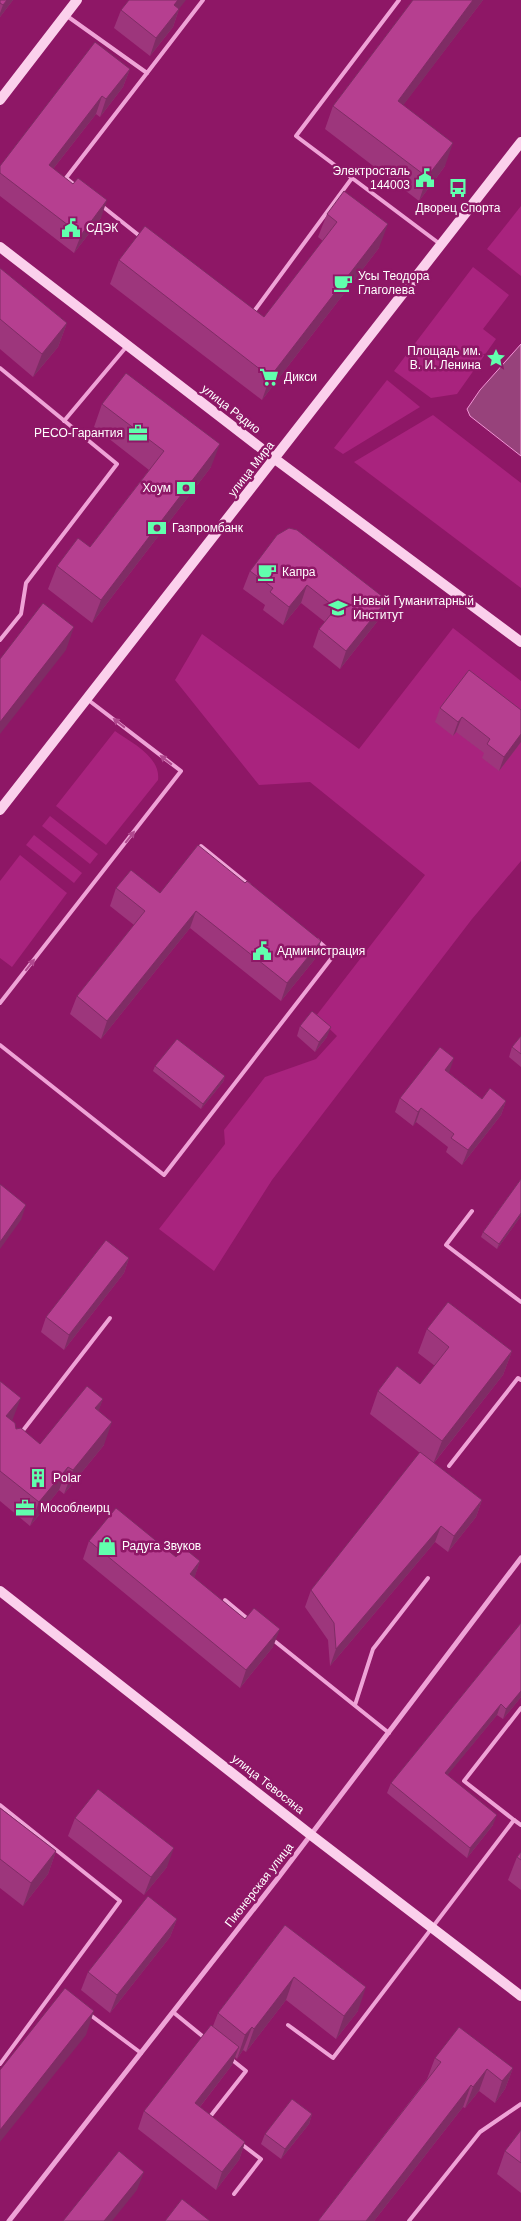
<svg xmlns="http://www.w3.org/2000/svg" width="521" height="2221" font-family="Arial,sans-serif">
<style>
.green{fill:#a9237e}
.water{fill:#97427b;stroke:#f295d6}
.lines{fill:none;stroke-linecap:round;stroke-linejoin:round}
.service{stroke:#efa3d7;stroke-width:4}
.minor{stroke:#efa3d7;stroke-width:5}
.secondary{stroke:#fbd0ec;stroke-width:10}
.wall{fill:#9d367c}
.shaded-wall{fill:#7f2c65}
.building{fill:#b63f90;stroke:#7f2c65}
.oneway{fill:#b0488e}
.labels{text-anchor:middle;stroke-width:5;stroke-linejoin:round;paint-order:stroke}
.poi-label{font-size:12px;fill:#fff;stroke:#8e1766;text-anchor:start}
.street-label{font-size:12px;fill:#fff;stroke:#8e1766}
</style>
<rect width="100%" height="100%" fill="#8e1766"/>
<g class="green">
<polygon points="521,206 521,276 487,249"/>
<polygon points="473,267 509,295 483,329 496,339 457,394 431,398 394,371"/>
<polygon points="387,380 420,407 343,454 334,448"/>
<polygon points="433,415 521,483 521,588 354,462"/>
<polygon points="453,628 521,681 521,861 472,919 272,1180 214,1271 159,1229 225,1144 224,1130 265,1077 316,1059 337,1036 316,1016 425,875 310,782 259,785 175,680 202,634 359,749"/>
<path d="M115,731C132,743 161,757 158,780L106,845L56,806Z"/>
<polygon points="50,816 98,854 90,864 42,826"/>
<polygon points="34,835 82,873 74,883 26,845"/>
<polygon points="20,855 67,893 12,967 0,958 0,881"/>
</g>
<polygon class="water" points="521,344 521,456 470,416 467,409 480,390"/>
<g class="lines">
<g class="service">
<polyline points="67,16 147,73 203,0"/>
<polyline points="352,178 296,136 399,0"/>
<polyline points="76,186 66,178 147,73"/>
<polyline points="102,206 141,237"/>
<polyline points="252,314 352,178 440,244"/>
<polyline points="0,368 117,464 26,583 21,614 0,640"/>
<polyline points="64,421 127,346"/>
<polyline points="201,846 249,885"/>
<polyline points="0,1003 181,771 87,699"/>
<polyline points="0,1045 164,1175 334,955 317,940"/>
<polyline points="472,1211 446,1245 521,1302"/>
<polyline points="21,1433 110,1318"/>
<polyline points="449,1466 518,1378 521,1380"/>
<polyline points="225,1600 249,1620"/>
<polyline points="272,1639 389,1733"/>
<polyline points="355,1705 373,1649 428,1578"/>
<polyline points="0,1805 120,1901 0,2064"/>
<polyline points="514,1820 464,1781 521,1708"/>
<polyline points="173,2012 206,2039"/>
<polyline points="89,2014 141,2053"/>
<polyline points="288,2025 333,2058 514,1820 521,1825"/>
<polyline points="209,2118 246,2071 231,2059"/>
<polyline points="234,2194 261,2159 240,2143"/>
<polyline points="409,2221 480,2132 521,2104"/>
</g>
<polyline class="minor" points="9,2221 278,1878 521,1558"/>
<g class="secondary">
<polyline points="0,100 77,0"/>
<polyline points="0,247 275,459 521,642"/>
<polyline points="0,810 521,142"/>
<polyline points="0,1591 311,1835 521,1996"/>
</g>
</g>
<g class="wall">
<polygon points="0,0 13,0 0,17"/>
<polygon points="413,0 483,0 403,105 445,166 419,201 325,129 333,106"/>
<polygon points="179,9 173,27 150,56 114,28 121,10"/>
<polygon points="130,69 123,87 100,117 96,114 53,169 101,218 74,253 0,196 0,166"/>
<polygon points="327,214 379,248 262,400 110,284 119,260 264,317 323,241 318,237"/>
<polygon points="0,268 67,323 58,347 33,377 0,349"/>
<polygon points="102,404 211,467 92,623 48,589 57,566 90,547 149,470 94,427"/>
<polygon points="250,571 387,600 380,618 340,669 313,647 319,629 325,622 301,603 283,625 263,610 265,605 243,589"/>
<polygon points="440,708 521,710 521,742 499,771 482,758 484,753 456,732 453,736 435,722"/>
<polygon points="116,888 160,893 315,959 281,1001 190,928 101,1039 70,1014 77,996 134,925 110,906"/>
<polygon points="300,1026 327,1037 315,1052 297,1036"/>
<polygon points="521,1036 521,1067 509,1057 512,1047"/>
<polygon points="155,1066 225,1076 223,1082 201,1109 153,1071"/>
<polygon points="449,1073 482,1099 506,1101 501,1115 462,1165 446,1152 448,1147 416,1122 413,1126 395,1112 400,1098"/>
<polygon points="521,1179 521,1216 497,1249 481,1237 483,1232"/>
<polygon points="129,1258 124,1273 64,1350 41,1332 46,1317"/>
<polygon points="427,1329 512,1351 503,1375 434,1463 482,1500 476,1517 448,1552 435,1542 330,1666 328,1640 305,1607 311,1590 420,1453 370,1414 378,1391 420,1384 435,1366 418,1353"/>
<polygon points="0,1381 12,1421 16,1429 40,1444 103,1399 98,1411 104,1445 64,1494 59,1490 30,1526 0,1501"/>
<polygon points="89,1541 200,1561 194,1578 273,1647 240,1688 83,1559"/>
<polygon points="521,1623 521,1697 503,1719 497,1715 447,1775 493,1825 467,1858 387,1793 391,1783"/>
<polygon points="0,1808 56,1851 48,1874 23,1906 0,1888"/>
<polygon points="75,1818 167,1867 144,1895 68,1836"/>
<polygon points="521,1852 521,1890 508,1880 517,1857"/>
<polygon points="177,1919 170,1937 110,2013 81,1990 88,1972"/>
<polygon points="285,1925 358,2011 336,2039 286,2000 246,2052 243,2050 237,2059 235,2057 232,2065 200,2107 245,2142 239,2160 216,2190 138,2129 144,2111 213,2026 218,2013"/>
<polygon points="435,2058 513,2068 505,2089 495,2103 479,2091 465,2108 463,2107 374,2221 318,2221 427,2079"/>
<polygon points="312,2114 309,2124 281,2159 261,2144 265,2134"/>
<polygon points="521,2130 521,2193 497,2174 505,2151"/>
</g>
<g class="shaded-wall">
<polygon points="7,0 13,0 0,17 0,13 3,5"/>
<polygon points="178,0 186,0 168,23 174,5"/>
<polygon points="473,0 483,0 389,124 398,101"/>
<polygon points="179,9 173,27 150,56 156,38"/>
<polygon points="130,69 123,87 100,117 106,99"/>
<polygon points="102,96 96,114 42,183 49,165"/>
<polygon points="453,143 445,166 419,201 427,177"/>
<polygon points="107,200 101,218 74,253 81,235"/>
<polygon points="388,224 379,248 262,400 270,377"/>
<polygon points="67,323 58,347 33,377 42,354"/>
<polygon points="220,444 211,467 92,623 101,600"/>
<polygon points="307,585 301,603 283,625 289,607"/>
<polygon points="387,600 380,618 340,669 346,651"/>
<polygon points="74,627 66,650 0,734 0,722"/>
<polygon points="462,717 456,732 453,736 458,722"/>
<polygon points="521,734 521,742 499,771 504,757"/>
<polygon points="196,911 190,928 101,1039 107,1021"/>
<polygon points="321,941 315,959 281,1001 287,983"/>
<polygon points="331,1027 327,1037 315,1052 319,1042"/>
<polygon points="454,1058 449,1073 445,1070"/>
<polygon points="225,1076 223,1082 201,1109 203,1104"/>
<polygon points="506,1101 501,1115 462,1165 468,1150"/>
<polygon points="421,1108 416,1122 413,1126 418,1112"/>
<polygon points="26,1205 21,1220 0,1249 0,1242"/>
<polygon points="521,1213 521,1216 497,1249 499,1244"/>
<polygon points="129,1258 124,1273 64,1350 69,1335"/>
<polygon points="512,1351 503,1375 433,1464 442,1441"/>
<polygon points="21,1398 12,1421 6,1416"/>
<polygon points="103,1399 94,1423 95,1408"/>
<polygon points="112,1422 104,1445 64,1494 73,1470"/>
<polygon points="68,1467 59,1490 30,1526 39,1502"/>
<polygon points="482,1500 476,1517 448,1552 454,1536"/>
<polygon points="441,1526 435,1542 330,1666 336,1649"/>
<polygon points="200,1561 194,1579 190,1574"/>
<polygon points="280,1629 273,1647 240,1688 246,1670"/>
<polygon points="521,1691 521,1697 503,1719 506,1709"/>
<polygon points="501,1704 497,1715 441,1783 445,1773"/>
<polygon points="497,1815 493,1825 467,1858 470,1848"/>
<polygon points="174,1848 167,1867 144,1895 151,1877"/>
<polygon points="56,1851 48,1874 23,1906 31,1883"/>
<polygon points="177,1919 170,1937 110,2013 117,1995"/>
<polygon points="294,1977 286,2000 246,2052 254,2029"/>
<polygon points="366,1987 358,2011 336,2039 344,2016"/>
<polygon points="94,2011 86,2035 0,2142 0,2130"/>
<polygon points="252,2027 243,2050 237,2059 245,2035"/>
<polygon points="239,2047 232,2065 189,2121 195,2103"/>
<polygon points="513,2068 505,2089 495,2103 502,2081"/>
<polygon points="487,2069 479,2091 465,2108 473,2087"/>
<polygon points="471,2085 463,2107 374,2221 366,2221"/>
<polygon points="312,2114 309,2124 281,2159 285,2149"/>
<polygon points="245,2142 239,2160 216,2190 222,2172"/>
<polygon points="144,2172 137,2190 112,2221 104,2221"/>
</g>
<g class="building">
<polygon points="0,0 7,0 3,5 0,3"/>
<polygon points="129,0 178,0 174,5 179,9 156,38 121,10"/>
<polygon points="413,0 473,0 398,101 453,143 427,177 333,106"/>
<polygon points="95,42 130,69 106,99 102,96 49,165 73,184 78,178 107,200 81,235 0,173 0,166"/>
<polygon points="344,191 388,224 270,377 119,260 145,226 264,317 337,222 327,214"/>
<polygon points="0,268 67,323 42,354 0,319"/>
<polygon points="126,373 220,444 101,600 57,566 78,538 90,547 164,451 102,404"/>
<polygon points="289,528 297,530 387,600 346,651 319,629 336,608 307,585 289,607 270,592 273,588 250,571 277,535"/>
<polygon points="43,603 74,627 0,722 0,659"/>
<polygon points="469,670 521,710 521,734 504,757 487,744 490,739 462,717 458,722 440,708"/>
<polygon points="198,845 245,883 247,881 321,941 287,983 196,911 107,1021 77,996 145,911 116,888 131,870 160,893"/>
<polygon points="312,1011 331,1027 319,1042 300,1026"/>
<polygon points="521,1036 521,1054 512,1047"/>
<polygon points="177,1039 225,1076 203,1104 155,1066"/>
<polygon points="440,1047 454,1058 445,1070 482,1099 490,1088 506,1101 468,1150 451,1138 454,1134 421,1108 418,1112 400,1098"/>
<polygon points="521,1179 521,1213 499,1244 483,1232"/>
<polygon points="0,1184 26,1205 0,1242"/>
<polygon points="106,1240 129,1258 69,1335 46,1317"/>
<polygon points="448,1302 512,1351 442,1441 378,1391 397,1366 420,1384 449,1347 427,1329"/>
<polygon points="0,1381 21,1398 6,1416 15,1423 16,1429 21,1428 40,1444 87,1386 103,1399 95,1408 112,1422 73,1470 68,1467 39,1502 0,1471"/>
<polygon points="420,1452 482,1500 454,1536 441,1526 336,1649 334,1623 311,1590"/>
<polygon points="116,1508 176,1557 184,1548 200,1561 190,1574 245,1619 254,1608 280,1629 246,1670 89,1541"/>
<polygon points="521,1623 521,1691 506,1709 501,1704 445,1773 497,1815 470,1848 391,1783"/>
<polygon points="98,1789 174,1848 151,1877 75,1818"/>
<polygon points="0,1808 56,1851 31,1883 0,1859"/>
<polygon points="521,1852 521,1860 517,1857"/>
<polygon points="148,1896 177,1919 117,1995 88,1972"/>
<polygon points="285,1925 366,1987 344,2016 294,1977 254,2029 252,2027 245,2035 218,2013"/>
<polygon points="65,1988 94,2011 0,2130 0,2070"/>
<polygon points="211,2025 239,2047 195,2103 245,2142 222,2172 144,2111"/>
<polygon points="459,2027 513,2068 502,2081 487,2069 473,2087 471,2085 366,2221 318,2221 441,2062 435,2058"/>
<polygon points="292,2099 312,2114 285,2149 265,2134"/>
<polygon points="521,2130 521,2163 505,2151"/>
<polygon points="119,2151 144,2172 104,2221 63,2221"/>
<polygon points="182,2199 210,2221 165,2221"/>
</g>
<defs><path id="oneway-solid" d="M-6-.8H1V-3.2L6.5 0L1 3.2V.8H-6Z" transform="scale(1.25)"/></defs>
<g class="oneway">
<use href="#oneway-solid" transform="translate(119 723) rotate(-142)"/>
<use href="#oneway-solid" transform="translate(166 760) rotate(-142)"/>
<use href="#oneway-solid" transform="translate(130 837) rotate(-52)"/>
<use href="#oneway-solid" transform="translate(30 965) rotate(-52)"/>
</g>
<defs>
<g id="civic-bare" transform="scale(1.5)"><path d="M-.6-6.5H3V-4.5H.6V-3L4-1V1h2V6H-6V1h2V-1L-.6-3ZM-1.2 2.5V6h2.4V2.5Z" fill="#61ffad" stroke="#8e1766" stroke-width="2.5" paint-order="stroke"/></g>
<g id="bus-bare" transform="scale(1.5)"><path d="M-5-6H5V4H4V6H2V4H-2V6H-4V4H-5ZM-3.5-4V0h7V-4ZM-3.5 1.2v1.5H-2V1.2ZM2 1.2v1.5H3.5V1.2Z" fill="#61ffad" stroke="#8e1766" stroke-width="2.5" paint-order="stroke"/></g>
<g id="cafe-bare" transform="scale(1.5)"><path d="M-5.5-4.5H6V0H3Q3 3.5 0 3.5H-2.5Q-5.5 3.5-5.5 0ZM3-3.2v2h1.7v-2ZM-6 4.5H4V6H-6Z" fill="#61ffad" stroke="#8e1766" stroke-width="2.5" paint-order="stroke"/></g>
<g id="sight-bare" transform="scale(1.5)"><path d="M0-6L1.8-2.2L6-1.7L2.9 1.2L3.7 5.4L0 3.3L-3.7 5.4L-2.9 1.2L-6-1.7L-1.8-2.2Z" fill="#61ffad" stroke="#8e1766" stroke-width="2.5" paint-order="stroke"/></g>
<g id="supermarket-bare" transform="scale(1.5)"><path d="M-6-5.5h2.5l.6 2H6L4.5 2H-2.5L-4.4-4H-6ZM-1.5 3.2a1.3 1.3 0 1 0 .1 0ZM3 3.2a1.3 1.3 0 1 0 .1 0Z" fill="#61ffad" stroke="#8e1766" stroke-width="2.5" paint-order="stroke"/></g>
<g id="office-bare" transform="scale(1.5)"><path d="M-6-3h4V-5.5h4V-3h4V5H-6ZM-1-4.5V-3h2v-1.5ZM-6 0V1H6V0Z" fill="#61ffad" stroke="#8e1766" stroke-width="2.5" paint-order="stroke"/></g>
<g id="bank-bare" transform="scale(1.5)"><path d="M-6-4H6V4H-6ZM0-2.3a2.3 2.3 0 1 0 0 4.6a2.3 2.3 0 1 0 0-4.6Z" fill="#61ffad" stroke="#8e1766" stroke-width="2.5" paint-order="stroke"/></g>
<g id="university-bare" transform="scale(1.5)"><path d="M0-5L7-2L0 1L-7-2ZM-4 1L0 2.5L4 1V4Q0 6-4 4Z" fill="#61ffad" stroke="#8e1766" stroke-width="2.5" paint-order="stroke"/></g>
<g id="building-bare" transform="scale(1.5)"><path d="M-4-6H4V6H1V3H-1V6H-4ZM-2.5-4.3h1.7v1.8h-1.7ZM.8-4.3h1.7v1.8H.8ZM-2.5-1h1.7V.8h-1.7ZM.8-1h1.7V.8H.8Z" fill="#61ffad" stroke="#8e1766" stroke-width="2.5" paint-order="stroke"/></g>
<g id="shop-bare" transform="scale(1.5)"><path d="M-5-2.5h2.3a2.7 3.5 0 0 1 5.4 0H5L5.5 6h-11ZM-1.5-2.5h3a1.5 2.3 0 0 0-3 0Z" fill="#61ffad" stroke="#8e1766" stroke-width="2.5" paint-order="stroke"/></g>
</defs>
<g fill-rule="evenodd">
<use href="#civic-bare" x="425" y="178"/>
<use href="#bus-bare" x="458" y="188"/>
<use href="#civic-bare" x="71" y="228"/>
<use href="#cafe-bare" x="343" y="283"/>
<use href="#sight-bare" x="496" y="358"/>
<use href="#supermarket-bare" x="269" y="377"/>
<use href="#office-bare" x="138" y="433"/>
<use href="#bank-bare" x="186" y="488"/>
<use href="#bank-bare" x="157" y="528"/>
<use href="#cafe-bare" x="267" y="572"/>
<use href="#university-bare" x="338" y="608"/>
<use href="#civic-bare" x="262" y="951"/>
<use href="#building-bare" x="38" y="1478"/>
<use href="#office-bare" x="25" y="1508"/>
<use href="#shop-bare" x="107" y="1546"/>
</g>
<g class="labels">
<g class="poi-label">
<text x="410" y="175" text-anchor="end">Электросталь<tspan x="410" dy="14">144003</tspan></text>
<text x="458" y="212" text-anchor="middle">Дворец Спорта</text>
<text x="86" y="232">СДЭК</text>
<text x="358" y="280">Усы Теодора<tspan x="358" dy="14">Глаголева</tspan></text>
<text x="481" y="355" text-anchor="end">Площадь им.<tspan x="481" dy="14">В. И. Ленина</tspan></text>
<text x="284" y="381">Дикси</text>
<text x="123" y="437" text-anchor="end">РЕСО-Гарантия</text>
<text x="171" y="492" text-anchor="end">Хоум</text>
<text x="172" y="532">Газпромбанк</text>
<text x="282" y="576">Капра</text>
<text x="353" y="605">Новый Гуманитарный<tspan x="353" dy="14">Институт</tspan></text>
<text x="277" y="955">Администрация</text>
<text x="53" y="1482">Polar</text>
<text x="40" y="1512">Мособлеирц</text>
<text x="122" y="1550">Радуга Звуков</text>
</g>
<g class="street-label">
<text transform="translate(231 409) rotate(38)" y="4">улица Радио</text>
<text transform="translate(251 469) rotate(-52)" y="4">улица Мира</text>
<text transform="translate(268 1784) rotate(38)" y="4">улица Тевосяна</text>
<text transform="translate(259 1885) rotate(-52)" y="4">Пионерская улица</text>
</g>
</g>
</svg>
